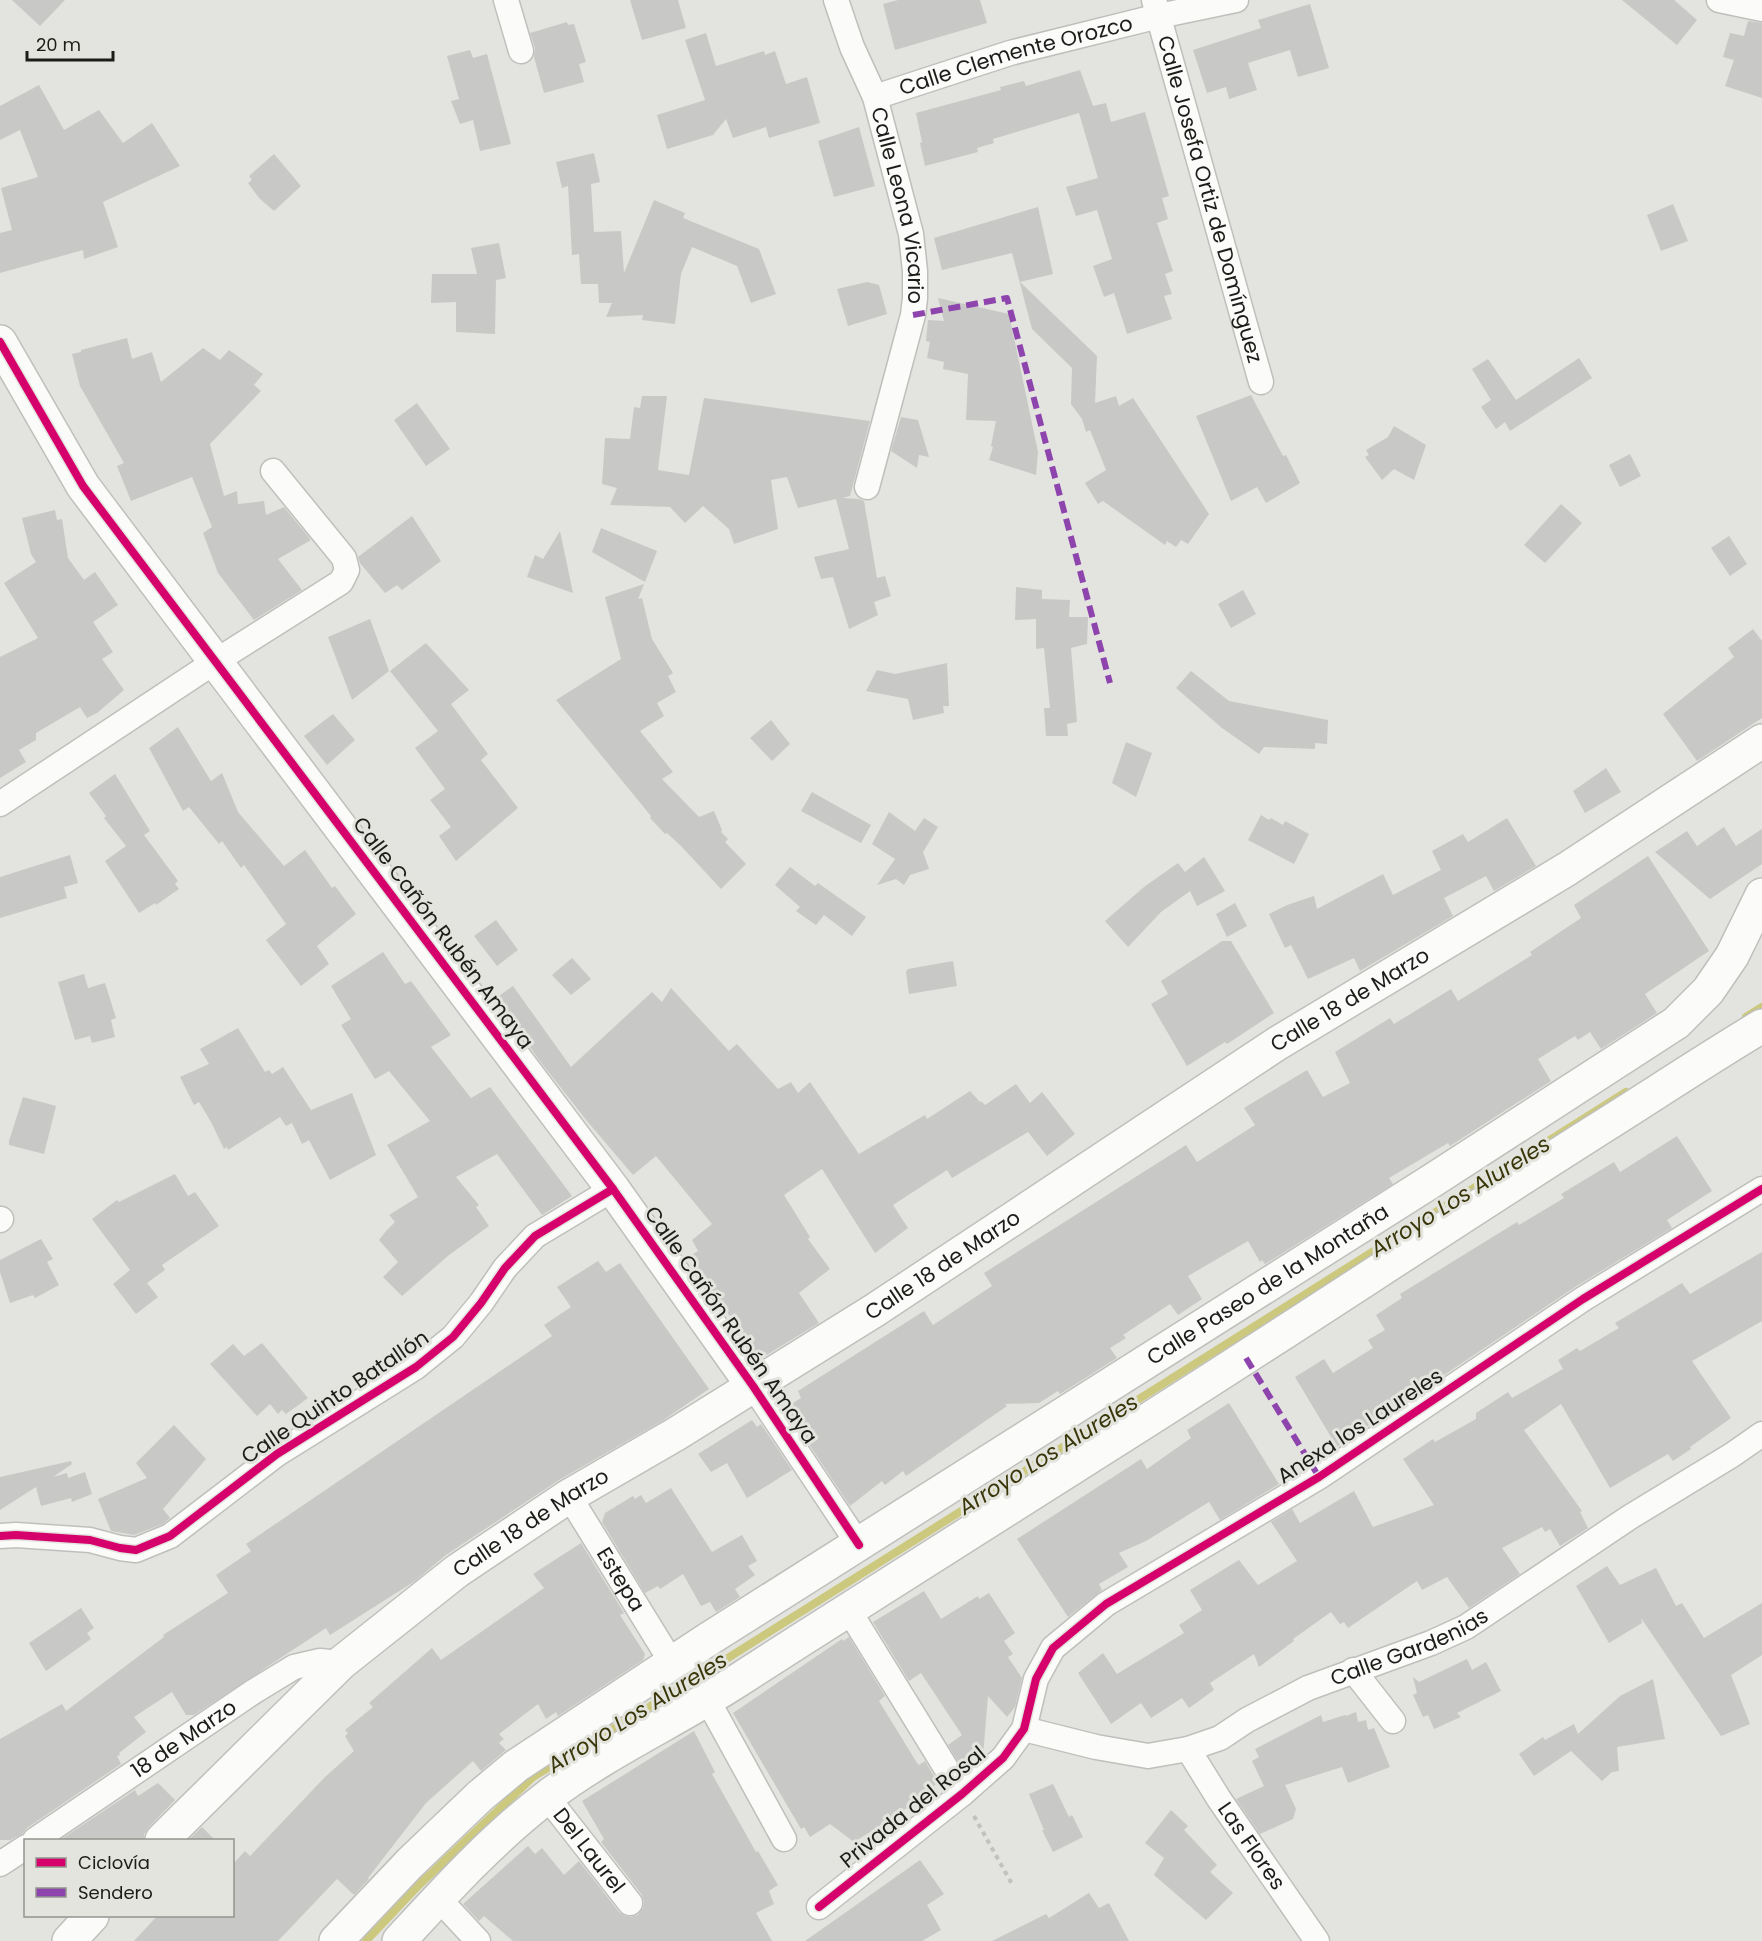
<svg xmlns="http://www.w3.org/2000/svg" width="1762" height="1941" font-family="Poppins,sans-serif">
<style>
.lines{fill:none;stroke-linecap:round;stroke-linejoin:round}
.stream{stroke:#ccc97e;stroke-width:8}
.building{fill:#c8c8c6}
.street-casing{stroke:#bfbfbc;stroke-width:27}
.secondary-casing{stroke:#bfbfbc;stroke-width:36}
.path{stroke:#c1c1c1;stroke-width:4;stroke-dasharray:4.5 4.5;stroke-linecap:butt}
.street{stroke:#fbfbfa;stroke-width:24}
.secondary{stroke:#fbfbfa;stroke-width:33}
.quiet{stroke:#8e44ad;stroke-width:6;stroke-dasharray:12 6;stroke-linecap:butt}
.cycleway-casing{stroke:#e4e4de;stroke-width:11}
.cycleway{stroke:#d6006c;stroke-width:8}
.labels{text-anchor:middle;stroke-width:6;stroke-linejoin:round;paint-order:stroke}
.street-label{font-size:21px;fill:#1c1c19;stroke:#e4e4de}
.water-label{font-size:22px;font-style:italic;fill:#393709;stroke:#e4e4de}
</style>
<rect width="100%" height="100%" fill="#e3e3df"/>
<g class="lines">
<g class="stream">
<polyline points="1746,1017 1762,1007"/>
<polyline points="366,1941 419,1885 533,1777 674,1692 1626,1092"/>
</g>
</g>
<g class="building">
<polygon points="12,0 65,0 40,26"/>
<polygon points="630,0 678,0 686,28 642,40"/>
<polygon points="898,0 980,0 987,23 895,50 883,4"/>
<polygon points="1622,0 1674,0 1697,20 1677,45"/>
<polygon points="1310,4 1329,68 1298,77 1290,50 1248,63 1257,90 1229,99 1226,87 1207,93 1193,50 1261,28 1258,20"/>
<polygon points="1748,21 1762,23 1762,98 1725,86 1734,60 1723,57 1730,33 1744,36"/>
<polygon points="567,22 568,25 574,24 586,62 579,64 584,82 544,93 534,57 535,48 530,33"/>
<polygon points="706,33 716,66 764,51 765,55 775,51 786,84 807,77 820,123 769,138 766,127 733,138 726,119 713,135 667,149 657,115 705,100 685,40"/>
<polygon points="470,50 473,58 487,54 511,144 480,151 473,120 460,124 451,101 459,99 447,56"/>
<polygon points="1080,70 1093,106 1106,103 1111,122 1145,112 1169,196 1162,198 1168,219 1157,223 1173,271 1165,274 1172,294 1164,296 1172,319 1127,334 1114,293 1104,297 1093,266 1112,259 1097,210 1076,216 1066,187 1098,178 1079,113 993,139 994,143 977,148 978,152 925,166 920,143 922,142 916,113 1001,90 1000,87 1024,81 1026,86"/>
<polygon points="39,85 64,130 99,110 123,143 152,123 180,166 103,202 118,247 84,259 83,250 0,273 0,233 12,230 1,188 38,177 20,130 0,140 0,106"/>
<polygon points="859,127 875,186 834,197 818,141"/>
<polygon points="594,153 600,182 591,184 594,232 621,231 624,273 654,200 685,213 683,218 759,249 776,294 751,303 737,266 692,247 681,274 675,324 642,320 643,315 606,317 612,303 599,303 598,284 581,284 579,254 572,255 568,186 562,188 556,162"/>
<polygon points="274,154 301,186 274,211 259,198 248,183 252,180 249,176"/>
<polygon points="1673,204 1688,241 1661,251 1647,215"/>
<polygon points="1038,207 1053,274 1020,282 1097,356 1095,403 1116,396 1119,406 1133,398 1209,514 1188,544 1181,540 1176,547 1167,541 1165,545 1103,501 1098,504 1085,483 1106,470 1090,430 1086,432 1082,419 1071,404 1072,368 1032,329 1012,253 942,270 934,238"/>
<polygon points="499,243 506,278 496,280 495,334 456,332 456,302 431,303 432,274 477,274 471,248"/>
<polygon points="867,282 879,285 887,314 848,326 837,289"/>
<polygon points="938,298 1009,314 1038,452 1036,475 989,460 993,447 991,446 996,421 966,420 968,374 943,369 944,362 927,358 930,342 926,341 928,320 944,321"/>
<polygon points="127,338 132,359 152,352 161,382 203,348 220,360 229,350 263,374 254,385 261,391 210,444 224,496 237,491 238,504 264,501 266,515 284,507 311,540 278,559 302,590 254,620 218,573 203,533 212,527 192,477 131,501 117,466 124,463 80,386 72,354 81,352 81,350"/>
<polygon points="1579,358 1592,378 1510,431 1505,422 1496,429 1481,407 1491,400 1472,369 1488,359 1516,400"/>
<polygon points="1251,395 1283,456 1286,455 1300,483 1266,503 1257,487 1231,501 1196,416"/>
<polygon points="642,396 667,396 658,470 689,475 704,398 870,421 850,496 842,498 859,499 864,501 877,578 885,576 891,596 874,602 878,615 849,629 833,577 821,579 814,557 849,549 836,499 798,508 787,477 771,480 778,529 734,544 729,529 703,506 685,523 670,507 610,505 617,488 602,484 605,438 630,439 634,407 640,408"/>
<polygon points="417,403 450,449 426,466 394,420"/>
<polygon points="901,417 918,420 929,457 919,455 917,468 891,451"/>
<polygon points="1394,426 1426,445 1414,480 1394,469 1382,480 1365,457 1369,455 1366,450 1388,437"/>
<polygon points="1630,454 1641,476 1620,487 1609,465"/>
<polygon points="1561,504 1582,523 1545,563 1524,545"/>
<polygon points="55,510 57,520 62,519 68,558 84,580 95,572 118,605 93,622 113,652 102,659 124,690 97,713 87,718 80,707 36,733 36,740 19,750 26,762 0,778 0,657 38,638 4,583 36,562 31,554 22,518"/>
<polygon points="412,516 441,561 402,590 397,585 385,593 360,563 358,557"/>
<polygon points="601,528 657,551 645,582 592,552"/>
<polygon points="560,531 573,593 527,577 535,555 543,559"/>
<polygon points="1729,536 1747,564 1730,576 1711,548"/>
<polygon points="644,584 638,599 642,598 652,639 673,673 668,676 676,692 657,703 664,716 640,731 673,772 662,779 699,817 714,811 722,830 721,832 728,839 725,842 746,864 721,889 681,846 667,833 665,834 650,818 651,816 556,700 621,659 605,597"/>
<polygon points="1016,587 1042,590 1042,599 1070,600 1069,617 1088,617 1087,644 1071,648 1077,722 1067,724 1068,736 1046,736 1044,708 1050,708 1044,648 1036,649 1036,619 1015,620"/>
<polygon points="1243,590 1256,614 1231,628 1218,604"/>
<polygon points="370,619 389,671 352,700 328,637"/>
<polygon points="1753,629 1762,641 1762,718 1697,761 1663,714 1734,657 1728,648"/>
<polygon points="426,643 469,690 451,704 488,754 481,760 518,808 456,861 439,836 451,827 430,800 445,789 415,748 438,731 390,671"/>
<polygon points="947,663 949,706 943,706 944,713 913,720 908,699 866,691 877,670 895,674"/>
<polygon points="1191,671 1229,701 1328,720 1327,744 1315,743 1315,749 1264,747 1259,754 1222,728 1176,688"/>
<polygon points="333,714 355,740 327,765 304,736"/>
<polygon points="771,720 790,744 772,761 750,738"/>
<polygon points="178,727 211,781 222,773 238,812 284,866 305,850 332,888 335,886 356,914 317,946 329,964 301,986 266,940 286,924 244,865 241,868 222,841 219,844 189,807 183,811 149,748"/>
<polygon points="1126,742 1152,753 1136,797 1112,783"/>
<polygon points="1606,768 1621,792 1585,813 1573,791"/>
<polygon points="115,774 150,831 144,835 178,881 175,884 179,889 156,905 155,903 139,913 105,861 126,846 104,818 106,816 89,793"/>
<polygon points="812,792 871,825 861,843 801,811"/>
<polygon points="889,812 915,831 924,818 938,827 923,852 929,869 910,875 904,885 896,879 877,885 895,859 872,844"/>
<polygon points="1261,815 1269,820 1271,818 1283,825 1285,821 1309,834 1294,864 1248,840"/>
<polygon points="1507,818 1536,866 1494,891 1486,876 1444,898 1453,916 1360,971 1354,958 1308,979 1291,945 1285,948 1269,914 1287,905 1314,896 1317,909 1383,874 1393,895 1441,870 1432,851 1463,834 1468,842"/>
<polygon points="1724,827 1736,846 1762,829 1762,864 1710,899 1655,852 1687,831 1697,846"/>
<polygon points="70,855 78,883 64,887 67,898 0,918 0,877"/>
<polygon points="1648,856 1709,951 1645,994 1657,1013 1601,1049 1590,1032 1578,1040 1575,1036 1538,1059 1551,1081 1450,1146 1448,1143 1389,1178 1393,1184 1265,1264 1262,1260 1260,1262 1248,1241 1188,1276 1202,1299 1178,1315 1170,1304 1123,1335 1126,1338 1110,1348 1117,1358 1060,1394 1058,1391 1039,1403 1005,1404 1007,1406 906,1476 903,1471 885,1485 882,1481 850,1506 785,1408 801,1398 798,1391 924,1311 933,1325 992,1286 984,1273 1186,1145 1197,1162 1255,1125 1244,1108 1307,1070 1323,1097 1350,1083 1335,1052 1390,1018 1394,1024 1451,989 1458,1001 1532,955 1530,952 1581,918 1574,905"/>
<polygon points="1204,857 1225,891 1197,906 1190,891 1161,912 1128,947 1105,921 1144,887 1178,863 1185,872"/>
<polygon points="790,867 815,886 818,883 866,917 852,936 824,915 816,925 796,911 800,907 775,885"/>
<polygon points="1235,903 1247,926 1227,937 1216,914"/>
<polygon points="496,920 518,950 497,966 474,936"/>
<polygon points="1222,941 1231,941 1274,1013 1227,1044 1225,1042 1187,1066 1151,1004 1168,994 1161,981"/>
<polygon points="383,952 405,984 411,981 451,1035 431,1047 471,1098 490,1087 572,1196 542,1215 497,1154 456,1177 479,1205 476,1207 489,1226 449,1255 402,1296 383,1277 398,1262 379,1240 386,1231 395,1222 389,1215 418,1197 387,1145 430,1121 389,1071 375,1079 341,1025 351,1019 331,986"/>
<polygon points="572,958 591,979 571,995 552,975"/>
<polygon points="953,961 957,986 909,994 906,972 908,969"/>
<polygon points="84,974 88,988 105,983 116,1018 111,1020 115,1037 92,1043 90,1036 75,1040 58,982"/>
<polygon points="513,986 571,1067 652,992 662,1002 671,988 729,1051 737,1044 778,1089 791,1082 798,1093 810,1082 859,1154 925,1115 927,1119 970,1091 980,1102 981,1101 985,1105 1016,1084 1030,1103 1042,1092 1075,1134 1047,1156 1028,1132 952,1178 947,1170 893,1205 908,1228 875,1253 822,1169 784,1195 810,1237 808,1239 830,1269 799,1293 819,1323 760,1359 688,1257 698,1251 692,1240 712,1224 656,1156 633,1175 587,1121 539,1060 496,998"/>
<polygon points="238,1028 265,1072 269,1070 272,1074 283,1067 311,1110 352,1093 376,1155 330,1180 309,1140 302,1144 292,1123 286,1126 280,1117 228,1150 227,1147 224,1149 211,1122 199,1102 194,1105 180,1077 209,1064 200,1049"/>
<polygon points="23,1097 56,1106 44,1154 9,1145 9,1141"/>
<polygon points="1677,1136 1712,1191 1667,1220 1672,1228 1575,1287 1337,1447 1295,1377 1324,1359 1333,1373 1373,1348 1368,1340 1385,1330 1376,1315 1402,1298 1400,1294 1517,1222 1519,1225 1564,1198 1561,1194 1614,1162 1620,1172"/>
<polygon points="175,1174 188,1196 195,1192 219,1226 162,1265 165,1270 147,1283 158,1297 136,1314 113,1284 130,1270 92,1219 117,1200 119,1202"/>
<polygon points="41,1239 53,1259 47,1262 59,1285 35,1298 33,1295 10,1303 0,1272 0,1260"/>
<polygon points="1762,1252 1762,1321 1692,1361 1731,1418 1690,1447 1691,1449 1673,1461 1668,1454 1610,1488 1561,1404 1524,1430 1582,1511 1580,1512 1588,1528 1560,1546 1550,1529 1545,1532 1542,1527 1502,1548 1520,1574 1469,1608 1447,1577 1422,1590 1417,1581 1348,1628 1344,1622 1340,1624 1331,1612 1293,1639 1294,1641 1259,1667 1254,1654 1210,1683 1214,1690 1189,1708 1182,1698 1151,1718 1141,1703 1111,1724 1078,1673 1103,1653 1117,1674 1184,1633 1179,1625 1202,1610 1190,1590 1239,1560 1258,1585 1297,1561 1271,1522 1292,1509 1300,1523 1354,1491 1373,1527 1434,1505 1403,1459 1433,1439 1435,1442 1476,1419 1476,1413 1508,1392 1512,1398 1563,1369 1558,1360 1577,1348 1580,1351 1619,1328 1615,1323 1682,1283 1690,1294"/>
<polygon points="598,1261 606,1272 620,1263 709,1389 662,1421 559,1480 446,1555 415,1581 330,1635 326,1628 194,1715 186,1715 172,1692 134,1717 146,1732 119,1753 120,1755 117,1756 121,1764 27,1828 22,1834 10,1840 0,1840 0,1739 62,1704 66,1711 164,1637 163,1635 228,1593 216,1575 251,1551 246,1544 552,1336 544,1325 571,1307 557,1287"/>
<polygon points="262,1343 308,1398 286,1414 282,1410 278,1414 270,1404 257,1416 210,1364 233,1344 244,1356"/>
<polygon points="1229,1403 1279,1484 1220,1520 1209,1502 1146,1541 1119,1553 1128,1567 1099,1584 1102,1590 1068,1617 1017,1539 1141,1459 1147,1469 1191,1438 1187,1430"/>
<polygon points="752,1420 757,1427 761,1424 792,1470 747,1498 727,1463 711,1472 698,1454"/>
<polygon points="174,1425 206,1459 163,1509 170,1518 163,1524 134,1535 111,1531 98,1499 147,1478 136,1463"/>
<polygon points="71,1461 72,1464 53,1477 67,1473 68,1478 85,1472 92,1494 72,1502 71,1498 41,1506 36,1487 0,1510 0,1477"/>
<polygon points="671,1488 712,1552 742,1535 757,1561 748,1566 755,1575 735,1589 740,1597 716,1612 710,1602 701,1606 683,1574 660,1589 658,1586 645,1593 602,1522 605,1513 633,1496 635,1499 641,1495 646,1503"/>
<polygon points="581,1543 624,1613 620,1615 645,1654 643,1660 558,1716 556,1712 546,1719 538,1704 499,1734 504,1739 499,1743 506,1750 481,1771 473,1761 426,1803 368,1878 369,1879 354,1895 337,1879 278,1941 134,1941 157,1916 232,1916 232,1865 245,1851 250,1856 325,1777 354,1751 345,1736 348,1733 345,1730 373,1707 369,1703 432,1648 441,1660 544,1588 533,1574"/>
<polygon points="1607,1566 1620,1585 1656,1568 1676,1606 1682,1603 1704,1638 1762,1603 1762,1655 1731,1675 1750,1724 1721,1736 1641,1618 1642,1623 1609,1643 1576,1586"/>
<polygon points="924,1591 941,1619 978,1596 979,1599 989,1593 1015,1633 1004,1641 1013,1654 1008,1657 1022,1678 1015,1707 1007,1717 988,1696 983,1756 978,1761 975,1756 961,1766 948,1745 962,1735 921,1673 909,1681 873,1622"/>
<polygon points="81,1608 94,1628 87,1633 91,1639 46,1671 29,1643"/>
<polygon points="849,1637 885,1696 879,1701 917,1763 919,1765 925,1761 938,1783 932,1787 934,1792 895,1815 896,1816 854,1842 830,1824 810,1837 804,1827 801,1829 733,1713 842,1639 843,1641"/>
<polygon points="1467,1659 1472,1670 1486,1662 1501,1691 1457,1713 1461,1717 1434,1729 1428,1715 1423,1717 1413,1695 1417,1693 1413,1677 1419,1682"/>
<polygon points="1653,1679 1665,1739 1617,1747 1619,1771 1612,1772 1602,1781 1571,1751 1534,1776 1519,1754 1543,1737 1545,1740 1574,1724 1578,1734 1620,1696"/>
<polygon points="1356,1712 1358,1722 1366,1720 1368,1730 1374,1728 1390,1767 1348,1783 1342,1767 1285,1785 1296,1809 1293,1819 1260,1834 1236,1799 1264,1786 1252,1761 1259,1757 1255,1749 1321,1715 1323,1722 1345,1715 1346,1716"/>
<polygon points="694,1731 715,1772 712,1774 756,1852 758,1851 778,1885 769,1891 774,1904 756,1913 772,1941 513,1941 484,1916 479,1921 463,1904 528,1846 535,1854 542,1848 564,1875 579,1861 619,1912 625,1916 631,1917 638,1915 643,1908 644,1902 642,1895 601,1842 604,1839 582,1801"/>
<polygon points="158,1783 175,1800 149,1827 144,1834 144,1840 60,1840 135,1790 138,1796"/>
<polygon points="1053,1784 1069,1817 1072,1815 1083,1837 1053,1852 1042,1830 1044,1830 1029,1794"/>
<polygon points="1171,1810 1188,1826 1184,1830 1217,1865 1210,1872 1233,1893 1206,1920 1154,1875 1164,1858 1145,1843"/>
<polygon points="202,1827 215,1840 188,1840"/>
<polygon points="920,1860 944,1894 927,1905 941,1930 922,1941 805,1941"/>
<polygon points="1089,1893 1099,1908 1109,1903 1129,1941 992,1941 1046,1914 1049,1918"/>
</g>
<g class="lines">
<g class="street-casing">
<g id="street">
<polyline points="506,0 521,51"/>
<path id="s1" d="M836,0L852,47L875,97L911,234L915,271V298L913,315L867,487"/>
<path id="s2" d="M1154,0L1261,382"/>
<polyline points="1719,0 1762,9"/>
<path id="s3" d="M875,97L1010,53L1159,16L1236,0"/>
<polyline points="0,804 216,661 341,582 347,570 344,558 273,471"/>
<polyline points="0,1220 1,1219"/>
<polyline points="753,1386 859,1545"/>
<path id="s4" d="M569,1496L672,1663"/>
<polyline points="0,1536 16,1535 90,1540 120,1548 136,1550 170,1536 277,1454 416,1367 453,1337 481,1303 505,1268 535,1236 613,1189"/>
<polyline points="848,1609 962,1794"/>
<polyline points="1353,1670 1393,1721"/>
<polyline points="707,1699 784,1839"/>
<path id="s5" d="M1024,1729L1096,1747L1148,1756L1188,1749L1220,1738L1247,1720L1308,1688L1431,1643L1466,1627L1630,1517L1732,1455L1762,1434"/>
<path id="s6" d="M1188,1749L1219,1799L1317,1941"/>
<path id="s7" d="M547,1797L630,1903"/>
<path id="s8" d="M35,1840L253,1692L294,1667L320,1661L341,1663"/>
<polyline points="0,1864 26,1847"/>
<polyline points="438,1898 478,1941"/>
<polyline points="819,1907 962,1794 1003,1758 1024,1729 1036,1679 1053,1648 1106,1604 1319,1477 1583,1299 1762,1189"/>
</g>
</g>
<g class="secondary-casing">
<g id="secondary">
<polyline points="0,342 83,486 613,1189 753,1386"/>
<path id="s9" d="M162,1840L341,1663L457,1571L569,1496L676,1434L875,1310L1278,1043L1567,869L1762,741"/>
<polyline points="69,1941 92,1916"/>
<path id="s10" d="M336,1941L410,1863L480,1796L516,1766L707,1640L1430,1182L1676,1023L1708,991L1732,956L1762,895"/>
<path d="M399,1941C445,1891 492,1839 547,1797C606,1752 675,1721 737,1681C853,1606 970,1532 1086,1459C1257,1352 1424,1240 1594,1132C1650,1097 1705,1060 1762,1026"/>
</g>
</g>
<polyline class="path" points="974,1816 1013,1886"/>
<use href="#street" class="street"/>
<use href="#secondary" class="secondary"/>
<g class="quiet">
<polyline points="913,315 1007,298 1110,683"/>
<polyline points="1246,1358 1319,1477"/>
</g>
<g class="cycleway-casing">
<g id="cycleway">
<polyline points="0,342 83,486 613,1189 753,1386 859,1545"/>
<polyline points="0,1536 16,1535 90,1540 120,1548 136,1550 170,1536 277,1454 416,1367 453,1337 481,1303 505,1268 535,1236 613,1189"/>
<polyline points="819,1907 962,1794 1003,1758 1024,1729 1036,1679 1053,1648 1106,1604 1319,1477 1583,1299 1762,1189"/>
</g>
</g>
<use href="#cycleway" class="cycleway"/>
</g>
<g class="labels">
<g class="street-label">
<text dy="7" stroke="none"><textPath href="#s3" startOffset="147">Calle Clemente Orozco</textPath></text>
<text dy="7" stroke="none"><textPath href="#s2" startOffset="207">Calle Josefa Ortiz de Domínguez</textPath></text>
<text dy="7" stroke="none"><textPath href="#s1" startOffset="216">Calle Leona Vicario</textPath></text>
<text transform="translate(443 933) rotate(53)" y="7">Calle Cañón Rubén Amaya</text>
<text dy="7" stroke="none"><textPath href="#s9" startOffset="1460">Calle 18 de Marzo</textPath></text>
<text dy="7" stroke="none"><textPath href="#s9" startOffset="974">Calle 18 de Marzo</textPath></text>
<text dy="7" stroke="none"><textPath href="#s10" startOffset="1144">Calle Paseo de la Montaña</textPath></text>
<text transform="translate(731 1325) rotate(55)" y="7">Calle Cañón Rubén Amaya</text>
<text transform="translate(335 1397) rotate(-34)" y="7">Calle Quinto Batallón</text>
<text transform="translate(1360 1426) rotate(-33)" y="7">Anexa los Laureles</text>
<text dy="7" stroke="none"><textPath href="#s9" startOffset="488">Calle 18 de Marzo</textPath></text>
<text dy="7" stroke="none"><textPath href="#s4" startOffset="98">Estepa</textPath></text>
<text dy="7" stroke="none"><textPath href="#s5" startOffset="412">Calle Gardenias</textPath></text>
<text dy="7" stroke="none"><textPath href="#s8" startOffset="180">18 de Marzo</textPath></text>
<text transform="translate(913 1807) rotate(-39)" y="7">Privada del Rosal</text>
<text dy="7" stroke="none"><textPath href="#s6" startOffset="116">Las Flores</textPath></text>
<text dy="7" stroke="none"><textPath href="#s7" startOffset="68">Del Laurel</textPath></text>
</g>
<g class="water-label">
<text transform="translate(1460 1196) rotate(-32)" y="8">Arroyo Los Alureles</text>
<text transform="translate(1048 1454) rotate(-32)" y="8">Arroyo Los Alureles</text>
<text transform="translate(637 1712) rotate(-32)" y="8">Arroyo Los Alureles</text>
</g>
</g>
<rect x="24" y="1839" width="210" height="78" fill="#e4e4de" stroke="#94948f" stroke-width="1.5"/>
<rect x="36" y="1858" width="30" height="9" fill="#d6006c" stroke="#94948f" stroke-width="1.5"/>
<text x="78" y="1869" font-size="18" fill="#1c1c19">Ciclovía</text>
<rect x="36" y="1888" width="30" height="9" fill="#8e44ad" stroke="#94948f" stroke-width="1.5"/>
<text x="78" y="1899" font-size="18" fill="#1c1c19">Sendero</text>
<path d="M27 51v9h86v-9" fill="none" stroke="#1c1c19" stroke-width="3"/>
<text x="36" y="51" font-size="18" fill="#1c1c19" stroke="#e4e4de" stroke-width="4.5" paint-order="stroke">20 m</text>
</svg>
